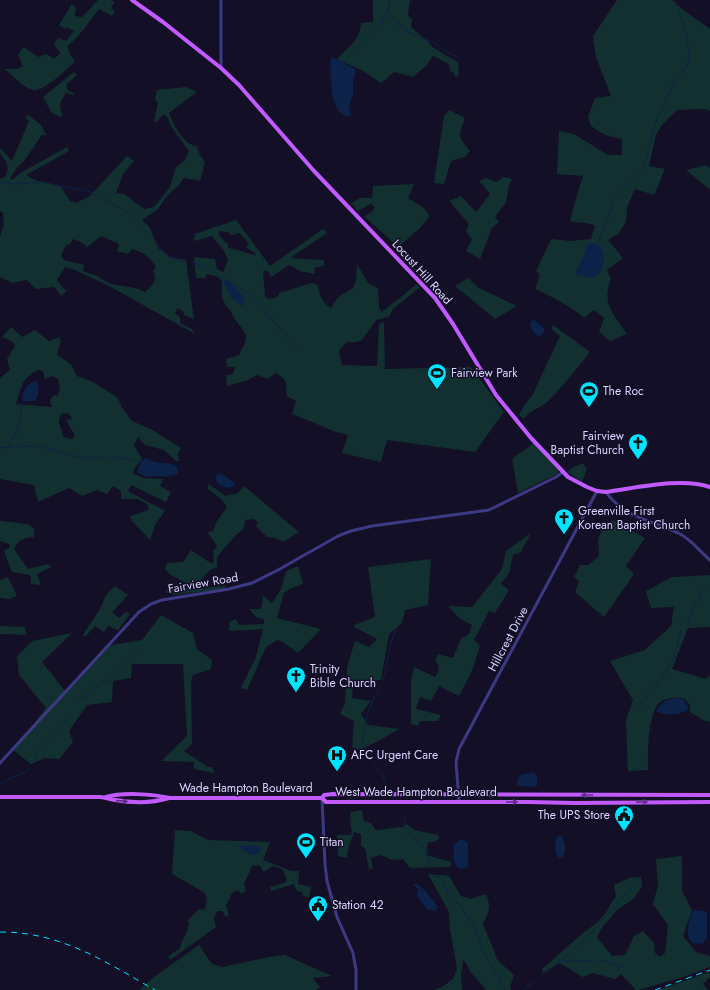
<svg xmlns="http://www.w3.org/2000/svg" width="710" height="990" font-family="Jost,sans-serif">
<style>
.green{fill:#12302f;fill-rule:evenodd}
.water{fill:#0c2248}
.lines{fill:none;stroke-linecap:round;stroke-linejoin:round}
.stream{stroke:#0c2248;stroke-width:1}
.tertiary{stroke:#3d3a85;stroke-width:3}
.primary{stroke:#c25bff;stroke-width:4}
.rail{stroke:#00e5ff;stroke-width:1;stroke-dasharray:6 5;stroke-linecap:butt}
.oneway{fill:#623188}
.labels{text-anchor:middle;stroke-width:3;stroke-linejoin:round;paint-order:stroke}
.street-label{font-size:12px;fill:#d9d4ff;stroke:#130f26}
.poi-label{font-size:12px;fill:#d9d4ff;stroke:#130f26;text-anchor:start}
</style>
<rect width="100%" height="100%" fill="#130f26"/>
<g class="green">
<path d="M98,0H111L114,2L111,8L115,12L112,16L99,9C88,22 81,36 67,46L70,55L75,61C69,68 42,93 33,90C22,87 13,76 5,69H17L23,66L18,55L23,47L39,57L46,54L54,59L61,53L54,45L58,38L66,41L74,31L67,27L65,29L59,25L72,4L76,8L75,16L82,17Z"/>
<path d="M373,0H410L408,15L412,19L411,26C416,34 427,38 432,47L458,62L459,74L456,78L454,73L450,71L449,64L433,56L426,66L413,77L394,72L381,83L363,71L337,59C349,46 359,42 361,23L373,22Z"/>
<path d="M617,0H672L682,9L710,29V111L704,109L677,110L661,126L656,135L649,166L665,169L654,195L635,189L627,207L626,222L618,234L608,240L623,258L607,270L611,279C601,303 614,315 627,334L610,341L599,332L604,318L594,310L584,318C569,305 552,297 535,289L540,274L536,271L551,239L570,241L591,239L595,226C586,221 580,224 570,221L577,195L583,176L557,174L559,131L574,134L608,155H622V139C607,136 604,135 591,126L588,117L595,98L611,96L596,57L593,36Z"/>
<path d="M74,72L77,75L67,84V90L74,93L73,95L66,93C61,101 57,106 63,115L60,117L51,112L43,97Z"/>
<path d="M186,87L197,92L169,113C174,126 183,143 197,147L200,155L205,162L200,181L184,178L179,185L168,195L157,210L142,220L150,228L158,248L170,257L186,260L194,319L184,315V312L178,308L175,313L180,317V323L192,329L195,334L111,287L73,269L65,267L57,280L66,291L62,296L54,287L36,289L27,280L12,283L0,277V236L4,225L3,213L0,211V179L5,177C10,166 7,162 0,153V148L12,161L29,121L25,117L29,115L41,125L46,135H42L24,161L18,166L10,178L12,180L22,172L67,147L69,151L26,175L35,180L61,187L70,201L76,203L90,196L127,156L134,161L123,174L116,193L124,194L144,209L154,207L170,187L176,167L185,160L189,151L170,125L168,118L164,114L156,122H154L158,103L155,99L157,90ZM101,236L119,244L117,251L128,254L132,249C143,252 150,257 156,267L153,271C158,281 152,285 145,292L135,288L111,284L97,276L83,271L84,265L64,260L61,255L66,245L70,244L73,239L81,242L87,247Z"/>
<path d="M449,110L465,118C458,136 458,136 470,151L465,157L451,161L444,184L434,183L444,116Z"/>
<polygon points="706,165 710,168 710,190 686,170"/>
<polygon points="504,177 512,179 509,185 506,202 495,217 499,222 492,228 480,259 466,251 472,239 466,232 469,224 449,201 461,196 476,212 490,194 479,181 486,178 496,182"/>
<polygon points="414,184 408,198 423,207 430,216 420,228 398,247 365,217 366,215 373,211 375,207 371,204 358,211 351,203 360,198 372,198 373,186"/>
<path d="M236,220L270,266L323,229L327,233L290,258L323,260L325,265L314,268L315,274L300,271L289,265L271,277L268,271H263L265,297L269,299L278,297L279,293L312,283L318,285C319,294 322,303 331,308L338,297L353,288L356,280L357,264L368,283L378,288L379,308L382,312L417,284L420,287L393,309L389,317L376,320L362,340L356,342H347L339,350L342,365L377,366L379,324L384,322L385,369L471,367L504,412L475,452L387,440L381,462L342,453L348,435L333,431L312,422L292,414L296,401L287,396C286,382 288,379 275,373L268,379L257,375L248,380L227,386L226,375L233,374L235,367H227L226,359L239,355C241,350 245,344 246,340C247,330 234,322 231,311C221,304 221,292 222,281L218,277L207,274L205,278H196L194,257L215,259L217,269L223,272L228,260L224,251L212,236L194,241L195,234ZM219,231L228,232L232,235L240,233L249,244L246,247L256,254L254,255L238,250L228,248V244C224,241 218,237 219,231Z"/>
<polygon points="468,278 479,288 517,306 495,319 455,286"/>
<path d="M553,325L590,352C576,369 563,387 547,402C540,408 529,411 524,419L519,415L524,406L533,394L560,336L551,329Z"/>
<path d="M11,327L22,337L35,330L49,341L59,337L61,341L57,354L72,366L77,376L93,382L118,398L122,408L132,421L151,429L181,448L177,455L180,461H176L164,450L145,445L138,437L134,445L142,459L135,468L133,473L143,478L163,479L160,486L171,492L166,502L131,485L128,491L165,511L156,523L150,540L132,521L130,516L149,510L147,504L138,499H121V491L113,486L107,494L97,490L82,496L69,488L38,502L34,485L0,479V378L10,370L7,359L15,346L13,342L2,337ZM38,370L43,371L45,379L52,376L58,379L60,390L57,396L54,395L50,400L52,407L16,404C22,386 21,379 38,370ZM68,413L71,416L72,419L66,420L75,436L72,439L63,437C62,425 56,426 61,414Z"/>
<polygon points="534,443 559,469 557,474 518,493 512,459"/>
<polygon points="583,463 587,469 582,482 569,473 568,471 572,468"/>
<polygon points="209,484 225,496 238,493 244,486 299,532 283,542 275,538 267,537 256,526 258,523 254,519 245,520 244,528 234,537 217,557 217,567 210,570 197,584 199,588 225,586 226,589 174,595 165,592 171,588 180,592 187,589 190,585 169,574 165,569 167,563 183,562 191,550 212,564 214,561 213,552 217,546 207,532 213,531 217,521 227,507 222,500 207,488"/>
<polygon points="613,520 645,538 626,566 634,574 604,617 575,592 579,581 574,577 580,565 588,565 599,556 598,539 605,524"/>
<path d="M0,521L27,524L34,528V537C23,538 19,539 14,549L28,569L48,564L51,567L37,574L41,585L31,584V579L30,575L12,572L7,560L4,550L10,548L9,544L0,541Z"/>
<polygon points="531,533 521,552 513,555 509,573 501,584 509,590 495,613 489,611 474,640 480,646 472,671 459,696 439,686 431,701 420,697 416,709 441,715 438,721 420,721 418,726 411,724 411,681 414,667 435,677 438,672 439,666 435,660 438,654 453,658 461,639 469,634 472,625 459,618 448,606 472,607 502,569 506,551"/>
<polygon points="431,559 428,605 405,610 402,623 389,634 381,680 353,683 352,698 371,701 361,714 368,725 400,729 359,751 352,747 354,721 340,714 345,703 347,667 355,641 369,647 377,639 354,627 354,625 375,617 368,567"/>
<polygon points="298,566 303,584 292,588 284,593 277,618 321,629 298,653 283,642 277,640 266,647 247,690 241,688 256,657 263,629 229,631 230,622 236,619 239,625 264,624 264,619 257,618 249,609 261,609 263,596 272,603 281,589 286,571"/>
<path d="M710,575V627L688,628L672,669L706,679L710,675V722L705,721L690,712V706L685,699C677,697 667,697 660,702C647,715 648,753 648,770L628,771L626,720L633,700L610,661L645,650L671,626L674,607L651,608L646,591L672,577Z"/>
<polygon points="8,577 17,596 9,599 0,598 0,580"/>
<polygon points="115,586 128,595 112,612 119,618 126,612 130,614 118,630 108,626 104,632 95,626 85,637 83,635 100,609 106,595"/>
<polygon points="161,615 193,633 197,649 212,660 211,669 193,675 191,681 192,744 184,751 208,767 212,767 215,773 194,769 194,762 161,761 187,736 183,664 132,664 131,678 113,681 112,702 87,705 69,731 73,742 59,759 45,758 31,764 13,750 46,708 19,675 17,656 32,641 72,633 42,662 65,691 111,645 142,640"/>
<polygon points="0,626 25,627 26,635 0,634"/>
<polygon points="362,810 364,821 371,823 376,830 402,827 407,824 414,830 438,835 439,839 433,842 428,842 426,855 451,862 450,867 410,868 403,859 392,860 381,855 371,858 373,868 369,870 365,848 361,846 361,834 354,832 348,849 347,858 338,856 337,835 351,835 352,832 351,829 350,812"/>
<path d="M175,830L191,831L208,840L270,842L263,860L291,871H299L298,884L311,887L309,897L303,896L302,892L297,891L294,884L271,891L270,887L285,883L287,880L283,870C273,865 273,865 264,872L260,866L253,865L244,884L246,891L241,894L238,890L232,893L226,906L229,915L226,917L222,911H217L214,918L216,927L170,960L168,957L174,952L180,949C181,939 188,934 189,923L187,921L198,910L205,909L207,901L205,893L172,874Z"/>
<path d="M682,856V891L692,910L683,936L696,952L710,956V967L686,976L638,990H636L621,974L615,979L593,973L583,977C575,973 568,967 559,963L543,973L542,969L583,933L598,922L607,911L611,903L616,897L614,885L629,878L641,877L642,887L632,900L618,909L603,926L597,937L612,956L625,955L634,936L643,931L654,943L655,953L660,957L665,953L668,925L653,904L658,885L656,859Z"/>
<path d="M428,874L449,876L461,896L470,899L486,894C491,906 489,912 483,924L498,961L514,975L510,987L511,990H486C482,984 477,979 472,974C468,969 468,964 463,960L461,974L462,990H433L442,987L453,979L457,969L450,930L449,912Z"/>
<polygon points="199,945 212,964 222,967 269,957 285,955 332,976 313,978 320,987 316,990 139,990 154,977"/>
<polygon points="710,972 710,977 703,984 708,990 658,990"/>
</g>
<g class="water">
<path d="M332,57L343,62L356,70L353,81V94L349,107L351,116C330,119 331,78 330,65L331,60Z"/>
<path d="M590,243C611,244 606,273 592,278L584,276L580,277L576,274C577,263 587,257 586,246Z"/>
<polygon points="227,280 230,281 234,288 243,295 244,304 242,306 229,295 227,289 223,283 224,281"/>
<polygon points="534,320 544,328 544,332 540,337 535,334 530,326 531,321"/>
<path d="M36,381C40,385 39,396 35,401H23L22,396C25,388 27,384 36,381Z"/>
<path d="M145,458L156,462L171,464L177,467L178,473C174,477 151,477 145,476C142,475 139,473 137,471L141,462Z"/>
<path d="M218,473L224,475L234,483L235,485C229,491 217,486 215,478Z"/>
<path d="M676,698L684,700L688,707V710C678,715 666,716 656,711C660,702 667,700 676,698Z"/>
<polygon points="533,772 537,776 537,786 530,787 517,785 517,782 520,775"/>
<path d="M561,836C566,841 566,852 563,857L559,858C554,853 555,843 557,837Z"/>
<path d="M462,839L467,842L468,845V867L461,869C451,865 454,854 454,845L459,840Z"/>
<path d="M241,845L261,846L262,848L259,853L254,855C248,854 242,851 240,846Z"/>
<path d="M413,884H417C423,887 434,901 438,907L436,911L427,910L417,896L418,889Z"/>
<path d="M693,910L704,911L707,913V938L703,944L692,943C684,935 689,920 693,910Z"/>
</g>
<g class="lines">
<g class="stream">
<polyline points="388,12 395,20 408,32 434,43 452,55 461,58"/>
<path d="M343,62C361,42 386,29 390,0"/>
<polyline points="0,182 14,184 42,182 91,192 122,209 134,218 163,251 171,258 185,262"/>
<polyline points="597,244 615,199 644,166 657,118 665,104 673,84 687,66 689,56 687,35 675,0"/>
<polyline points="192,262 207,268 227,281"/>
<polyline points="230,282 253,297 282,331 301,350"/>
<path d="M8,446C11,439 16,435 18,429C21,420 20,410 23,401"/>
<path d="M0,448C14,447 26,445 40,447C60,451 80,461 100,457"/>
<polyline points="110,457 130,459 141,462"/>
<polyline points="687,625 693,608 705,587"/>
<path d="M383,679C388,663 389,645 396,629"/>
<polyline points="381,686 378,689 378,693 374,697 367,715 362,743 365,751 383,775 387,790"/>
<polyline points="76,701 89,694 100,683 109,680 126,662 137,654"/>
<polyline points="639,706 656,686 674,658 681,630"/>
<polyline points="33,761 38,751 61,729 71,714"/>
<polyline points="0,785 12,777 25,773 30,768"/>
<polyline points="405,818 405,828 408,833 414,836 428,852 429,868"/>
<polyline points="433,877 439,876 444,882 448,894 459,904 477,931 485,956 493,967 501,985 505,990"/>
<polyline points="560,961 592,961"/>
<polyline points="598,961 606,961 623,967"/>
<polyline points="541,976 550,970 591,933 634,885"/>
<polyline points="524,990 527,987 537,980"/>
</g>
<g class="tertiary">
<polyline points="221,0 221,68"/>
<path d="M606,492C625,519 653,520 680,534C692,540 700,552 710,560"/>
<polyline points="0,763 139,612 151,604 162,600 229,589 252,583 278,570 338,536 351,531 372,526 489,510 556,477 563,472"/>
<polyline points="322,798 325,864 327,881 337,917 353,953 356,970 356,990"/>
<polyline points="459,801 456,762 459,749 597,491"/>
</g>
<g class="primary">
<path d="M132,0L163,22L221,68L239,85L314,171L435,298L453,324L496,395L531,438L568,477L587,487L597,491L606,492C636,488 682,477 710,487"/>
<path d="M0,797H100C106,797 110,800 115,800C133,803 153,803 169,798"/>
<path d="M106,797C123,792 152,794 170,798H322"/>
<polyline points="322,798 326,802 529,802 574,803 710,802"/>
<polyline points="322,798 324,795 333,794 710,795"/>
</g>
<g class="rail">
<path d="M0,932C61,932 104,961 155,990"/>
<polyline points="655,990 710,970"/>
</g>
</g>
<defs><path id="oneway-solid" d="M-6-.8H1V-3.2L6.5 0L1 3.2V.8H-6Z"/></defs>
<g class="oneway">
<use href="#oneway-solid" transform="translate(587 795) rotate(180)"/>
<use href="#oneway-solid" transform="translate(122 801) rotate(4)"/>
<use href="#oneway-solid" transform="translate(512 802)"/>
<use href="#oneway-solid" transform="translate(642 802) rotate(-1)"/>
</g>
<defs>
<g id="stadium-pin" transform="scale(1)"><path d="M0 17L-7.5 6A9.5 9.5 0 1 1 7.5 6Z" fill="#00e5ff" stroke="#130f26"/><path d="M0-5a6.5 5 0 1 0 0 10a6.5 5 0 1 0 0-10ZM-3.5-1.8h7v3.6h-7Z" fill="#111"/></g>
<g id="church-pin" transform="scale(1)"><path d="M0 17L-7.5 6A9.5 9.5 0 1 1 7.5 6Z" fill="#00e5ff" stroke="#130f26"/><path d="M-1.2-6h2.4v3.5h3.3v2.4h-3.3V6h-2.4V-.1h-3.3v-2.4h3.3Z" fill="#111"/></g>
<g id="hospital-pin" transform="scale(1)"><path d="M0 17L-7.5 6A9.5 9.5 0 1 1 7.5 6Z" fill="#00e5ff" stroke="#130f26"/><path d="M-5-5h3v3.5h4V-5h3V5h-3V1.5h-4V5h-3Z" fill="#111"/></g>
<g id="civic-pin" transform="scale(1)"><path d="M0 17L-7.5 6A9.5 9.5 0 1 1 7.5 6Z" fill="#00e5ff" stroke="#130f26"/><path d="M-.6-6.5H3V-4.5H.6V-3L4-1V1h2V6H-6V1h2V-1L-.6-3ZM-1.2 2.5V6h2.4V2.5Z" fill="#111"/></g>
</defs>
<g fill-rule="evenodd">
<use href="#stadium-pin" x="437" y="373"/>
<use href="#stadium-pin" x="589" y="391"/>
<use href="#church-pin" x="638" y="443"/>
<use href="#church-pin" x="564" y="518"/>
<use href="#church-pin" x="296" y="676"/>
<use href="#hospital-pin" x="337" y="755"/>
<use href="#civic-pin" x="624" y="815"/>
<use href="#stadium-pin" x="306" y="842"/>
<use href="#civic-pin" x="318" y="905"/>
</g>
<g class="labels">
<g class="street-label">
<text transform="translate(422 272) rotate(48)" y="4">Locust Hill Road</text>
<text transform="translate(203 583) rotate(-10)" y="4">Fairview Road</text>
<text transform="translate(508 639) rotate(-62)" y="4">Hillcrest Drive</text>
<text x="246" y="792">Wade Hampton Boulevard</text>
<text x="416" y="796">West Wade Hampton Boulevard</text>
</g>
<g class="poi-label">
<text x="451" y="377">Fairview Park</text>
<text x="603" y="395">The Roc</text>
<text x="624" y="440" text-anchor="end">Fairview<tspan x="624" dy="14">Baptist Church</tspan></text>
<text x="578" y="515">Greenville First<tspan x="578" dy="14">Korean Baptist Church</tspan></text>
<text x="310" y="673">Trinity<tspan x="310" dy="14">Bible Church</tspan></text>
<text x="351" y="759">AFC Urgent Care</text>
<text x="610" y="819" text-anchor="end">The UPS Store</text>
<text x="320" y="846">Titan</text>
<text x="332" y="909">Station 42</text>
</g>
</g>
</svg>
